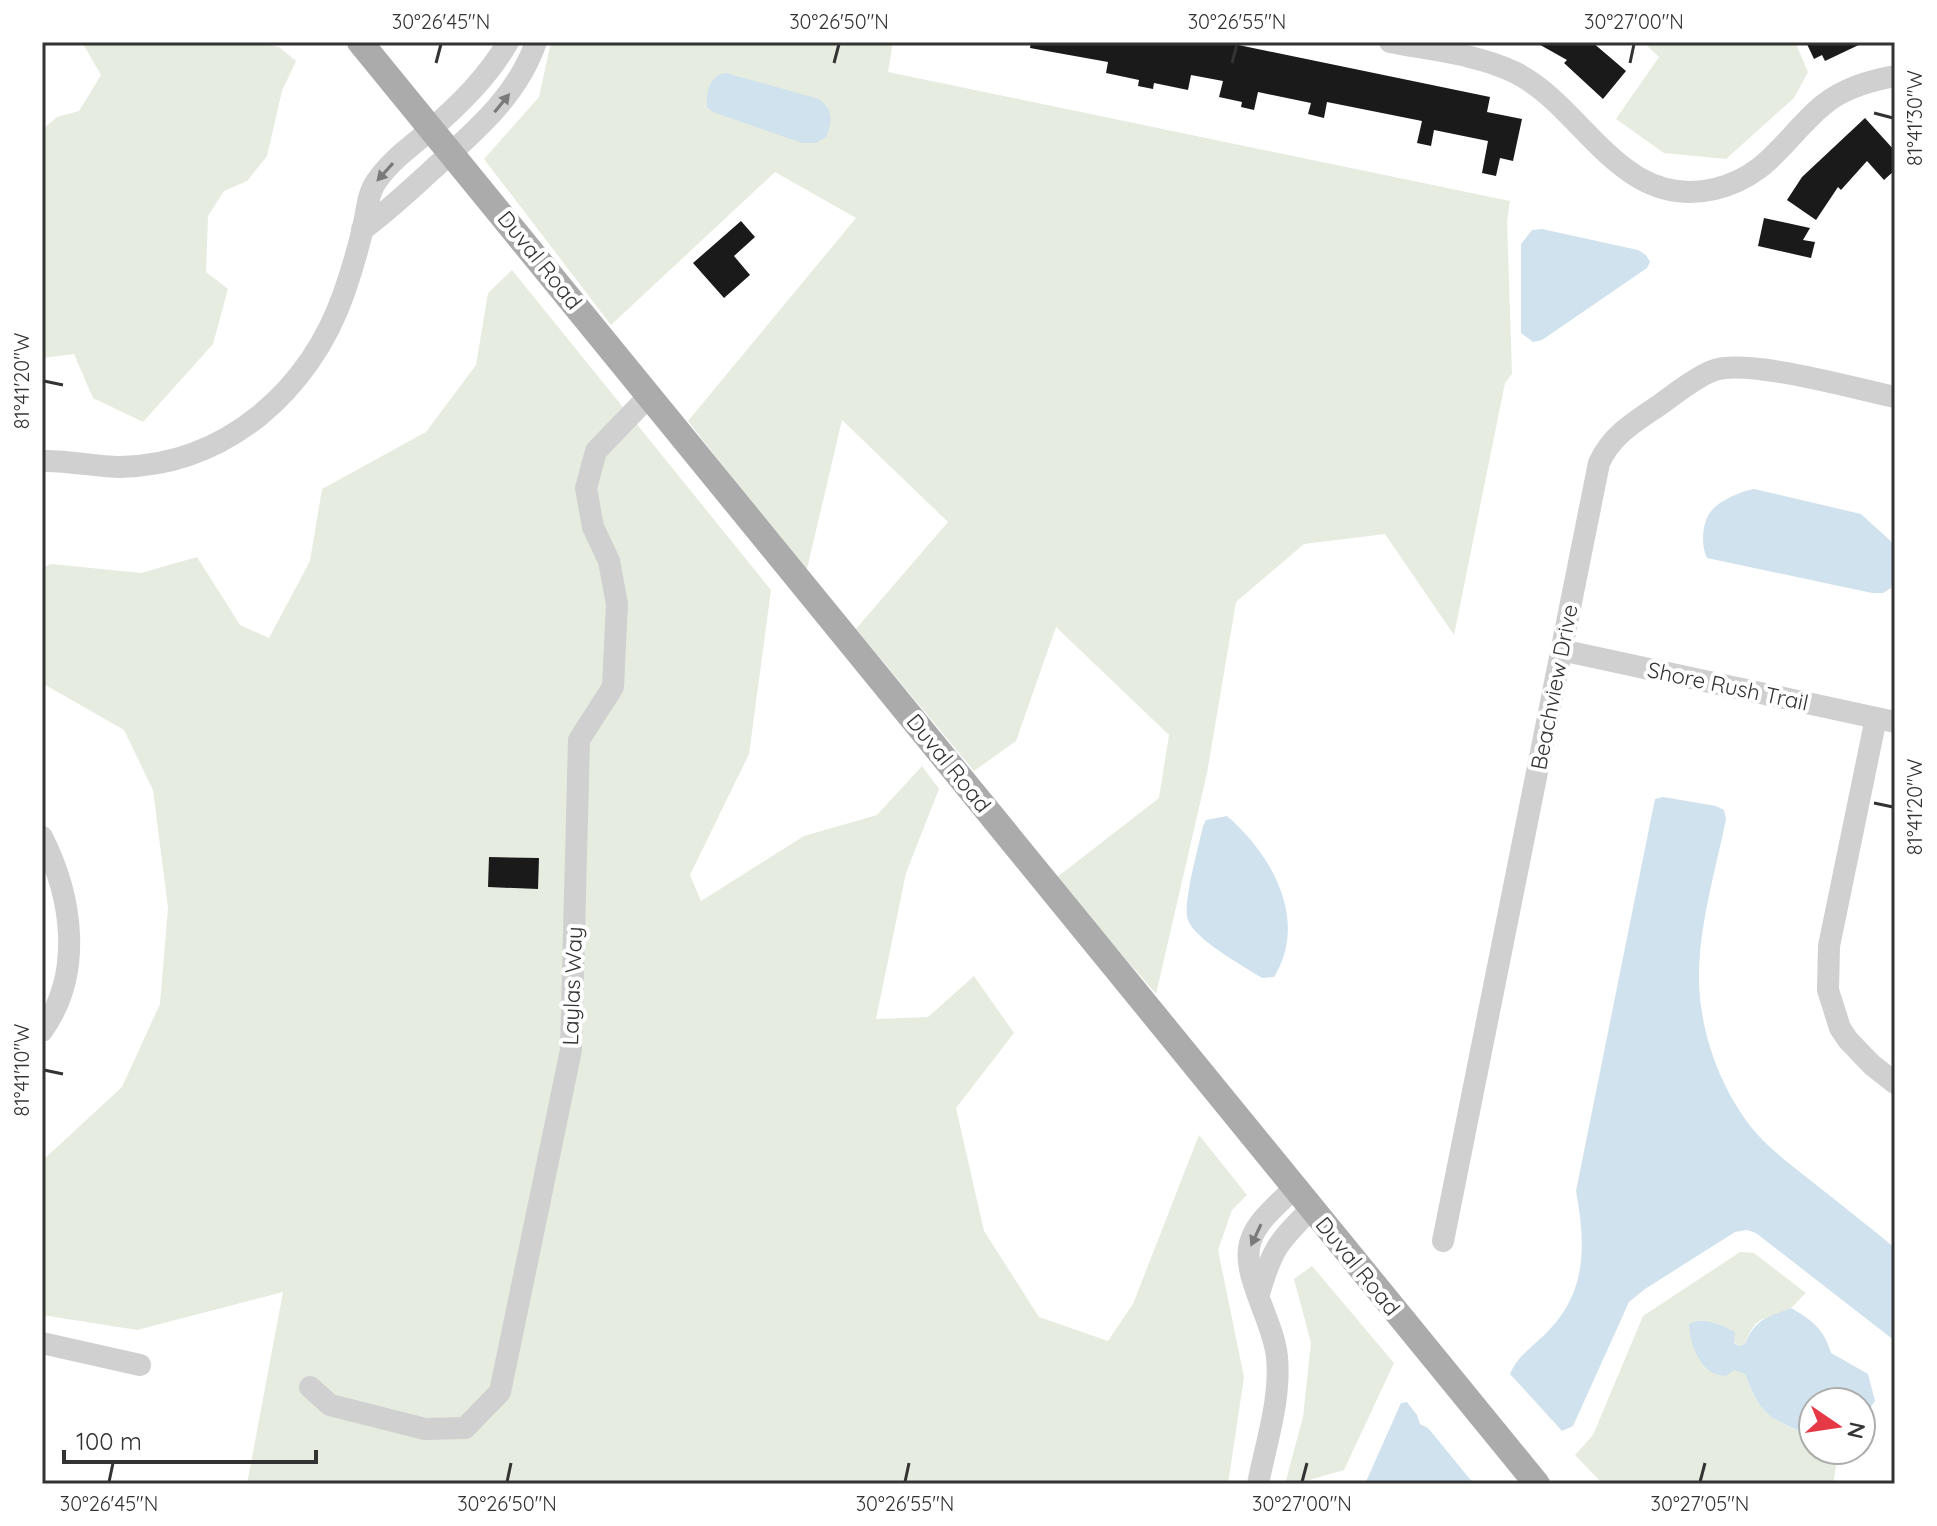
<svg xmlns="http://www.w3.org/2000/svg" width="1937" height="1526" font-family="Quicksand,sans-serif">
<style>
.green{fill:#e6ecdf}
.water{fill:#cfe2ee}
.building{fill:#1a1a1a}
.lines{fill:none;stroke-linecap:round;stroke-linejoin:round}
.minor{stroke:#d0d0d0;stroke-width:22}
.major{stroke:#ababab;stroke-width:26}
.oneway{fill:#7a7a7a}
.ticks{fill:none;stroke:#333;stroke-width:3}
.labels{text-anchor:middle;stroke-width:8;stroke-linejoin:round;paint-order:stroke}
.street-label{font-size:22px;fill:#333;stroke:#fff}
.neatline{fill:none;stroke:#333;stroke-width:3}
.ticks-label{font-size:20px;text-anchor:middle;fill:#333}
</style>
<rect width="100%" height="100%" fill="#fff"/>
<g class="green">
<polygon points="82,42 255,42 279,47 296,61 282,91 267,156 247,181 224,191 208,216 206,272 228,289 213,344 143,422 93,398 74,354 42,358 42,130 57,117 79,111 101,75"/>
<polygon points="551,42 893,42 888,72 1510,201 1507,221 1512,374 1505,383 1454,635 1385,534 1304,544 1236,602 1207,773 1156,994 1056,878 1159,798 1169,735 1056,627 1016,741 974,771 856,629 948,522 842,420 806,573 688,421 856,218 775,172 611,325 484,159 539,97"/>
<polygon points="1643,42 1795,42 1808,72 1794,98 1726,159 1664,153 1616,119 1659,57"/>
<polygon points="512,270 771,590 749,754 690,875 701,901 804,836 877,815 922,766 939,789 906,873 876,1019 928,1017 974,976 1014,1033 956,1108 984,1231 1039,1317 1108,1341 1133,1304 1199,1135 1247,1195 1232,1210 1218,1250 1244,1377 1228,1484 247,1484 283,1292 137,1330 42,1315 42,1161 122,1087 160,1004 168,908 153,790 124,730 42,683 42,568 51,564 141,573 197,557 240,625 269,638 310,561 322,489 426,432 476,365 488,293"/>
<path d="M1740,1252L1754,1253L1806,1293C1801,1297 1796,1304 1791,1308C1767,1324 1758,1309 1745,1344L1739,1346L1734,1342V1332C1721,1325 1704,1316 1689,1324L1734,1369L1745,1374C1761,1418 1773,1419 1813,1437V1450H1839L1833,1484H1603L1575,1455L1593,1435L1643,1316Z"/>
<polygon points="1312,1266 1394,1363 1344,1470 1295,1484 1285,1484 1303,1417 1311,1343 1294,1279"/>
</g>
<g class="water">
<path d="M726,73L819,99C833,110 833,121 826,137L816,143H802L713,112L707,107C706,93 709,75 726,73Z"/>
<polygon points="1542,229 1638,250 1646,255 1650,262 1647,268 1542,340 1533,342 1521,333 1521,244 1532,230"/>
<path d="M1754,489L1861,514L1895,545V569L1891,588L1883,593H1872L1707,558C1701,547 1702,525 1709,514C1716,502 1741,491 1754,489Z"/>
<path d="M1663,797L1716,806L1724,810L1726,819C1716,868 1701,918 1699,968C1697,1023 1717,1083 1751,1127C1767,1147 1790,1164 1810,1180C1838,1202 1867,1225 1895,1248V1341L1756,1233L1747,1230L1735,1232L1645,1289L1629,1302L1573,1426L1562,1431L1510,1374C1517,1355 1538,1343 1551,1328C1588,1288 1585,1240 1576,1191L1655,799Z"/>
<path d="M1227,816C1272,855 1309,920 1274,977L1262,978C1244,966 1195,940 1188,920C1182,905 1199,845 1203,826L1206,820Z"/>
<path d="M1791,1308C1812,1320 1824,1329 1831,1353L1868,1374L1875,1401L1861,1421V1402H1813V1437C1771,1418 1762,1419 1745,1374L1734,1370L1726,1376C1722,1375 1717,1375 1713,1373C1697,1364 1689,1340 1689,1324C1704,1316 1721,1325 1735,1332L1734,1343L1739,1346L1745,1344C1756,1318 1766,1318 1791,1308Z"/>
<polygon points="1407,1402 1417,1415 1420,1424 1428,1428 1474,1484 1365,1484 1401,1403"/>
</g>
<g class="building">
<polygon points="1031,42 1224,42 1490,97 1487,112 1522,119 1513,161 1500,158 1496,176 1482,173 1488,141 1434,130 1431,146 1417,143 1422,121 1327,102 1324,118 1308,114 1311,103 1258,92 1254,110 1241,107 1242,102 1219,97 1223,81 1191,75 1188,90 1154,83 1153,89 1138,86 1139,80 1106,73 1108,62 1030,48"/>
<polygon points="1535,42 1592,42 1626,71 1603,99 1564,63 1567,60"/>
<polygon points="1806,42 1865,42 1825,61 1822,55 1814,59"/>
<polygon points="1865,118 1895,151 1895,170 1884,180 1867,161 1841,190 1838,187 1816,220 1787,200 1802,177"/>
<polygon points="1764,218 1810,228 1803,240 1815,242 1811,258 1758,246"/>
<polygon points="741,221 755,237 734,256 750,275 724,298 693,263"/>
<polygon points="489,857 539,858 538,889 488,887"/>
</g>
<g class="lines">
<g class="minor">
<path d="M1390,42C1430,50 1477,54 1514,72C1583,105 1619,211 1715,189C1769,176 1784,138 1823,105C1844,88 1869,81 1895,76"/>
<path d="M362,230C388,211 409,191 432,170C474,132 517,97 536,42"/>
<path d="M42,461C68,460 94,467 120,467C227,465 310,390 344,293C352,270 359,246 364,223C367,210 368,193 376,182C389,162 410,147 428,132C458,106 488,77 508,42"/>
<polyline points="1561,650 1895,722"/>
<polyline points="1876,718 1829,946 1828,990 1840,1028 1848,1040 1872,1065 1895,1083"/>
<path d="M42,837C72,896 84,973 42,1031"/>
<path d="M1443,1241L1599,463C1611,437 1631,424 1655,408C1673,396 1692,379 1712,371C1744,357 1856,389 1895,397"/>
<path d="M1259,1294C1272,1249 1278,1242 1311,1209"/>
<polyline points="42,1343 140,1365"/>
<polyline points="310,1387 330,1405 425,1429 465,1428 500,1392 571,1050 579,740 613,687 617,604 609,561 593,527 586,488 596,451 649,396"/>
<path d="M1258,1484C1266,1443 1281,1399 1277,1357C1274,1321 1239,1272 1251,1240C1258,1219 1280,1203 1294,1188"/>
</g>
<polyline class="major" points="360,42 1537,1484"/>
</g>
<defs><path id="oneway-solid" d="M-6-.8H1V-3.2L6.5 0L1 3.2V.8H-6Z" transform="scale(2)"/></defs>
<g class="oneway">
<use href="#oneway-solid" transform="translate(502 103) rotate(-51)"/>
<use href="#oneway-solid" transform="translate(385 172) rotate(132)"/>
<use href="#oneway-solid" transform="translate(1256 1235) rotate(115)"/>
</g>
<path class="ticks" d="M436,63L441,44M834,63L839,44M1232,63L1237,44M1630,63L1634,44M1874,113L1893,118M44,381L63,385M1874,803L1893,807M44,1070L63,1074M109,1482L113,1463M507,1482L511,1463M905,1482L909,1463M1302,1482L1307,1463M1700,1482L1705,1463"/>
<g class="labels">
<g class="street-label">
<text transform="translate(540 260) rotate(51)" y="8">Duval Road</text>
<text transform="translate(1728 686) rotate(12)" y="8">Shore Rush Trail</text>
<text transform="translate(1554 687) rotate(-79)" y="8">Beachview Drive</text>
<text transform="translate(949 763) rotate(51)" y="8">Duval Road</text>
<text transform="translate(572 986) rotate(-88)" y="8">Laylas Way</text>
<text transform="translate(1358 1266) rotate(51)" y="8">Duval Road</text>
</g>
</g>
<rect width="1937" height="1526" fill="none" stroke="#ffffff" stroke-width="88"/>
<g transform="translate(1837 1426) rotate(103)"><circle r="38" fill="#ffffff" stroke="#adadad" stroke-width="2"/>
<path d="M0-6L14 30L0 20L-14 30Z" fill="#e63946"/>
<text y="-12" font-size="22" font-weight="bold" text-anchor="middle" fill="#333333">N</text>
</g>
<path d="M64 1450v12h252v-12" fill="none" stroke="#333333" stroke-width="4"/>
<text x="76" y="1450" font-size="24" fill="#333333" stroke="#ffffff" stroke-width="6" paint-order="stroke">100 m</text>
<rect x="44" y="44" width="1849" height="1438" class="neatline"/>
<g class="ticks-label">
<text x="441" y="29">30°26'45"N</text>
<text x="839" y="29">30°26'50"N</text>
<text x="1237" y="29">30°26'55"N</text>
<text x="1634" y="29">30°27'00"N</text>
<text transform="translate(1915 118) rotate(-90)" y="7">81°41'30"W</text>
<text transform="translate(22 381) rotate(-90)" y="7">81°41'20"W</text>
<text transform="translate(1915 807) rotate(-90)" y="7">81°41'20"W</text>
<text transform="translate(22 1070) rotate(-90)" y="7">81°41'10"W</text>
<text x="109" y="1511">30°26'45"N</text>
<text x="507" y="1511">30°26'50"N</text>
<text x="905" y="1511">30°26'55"N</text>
<text x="1302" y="1511">30°27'00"N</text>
<text x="1700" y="1511">30°27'05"N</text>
</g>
</svg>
